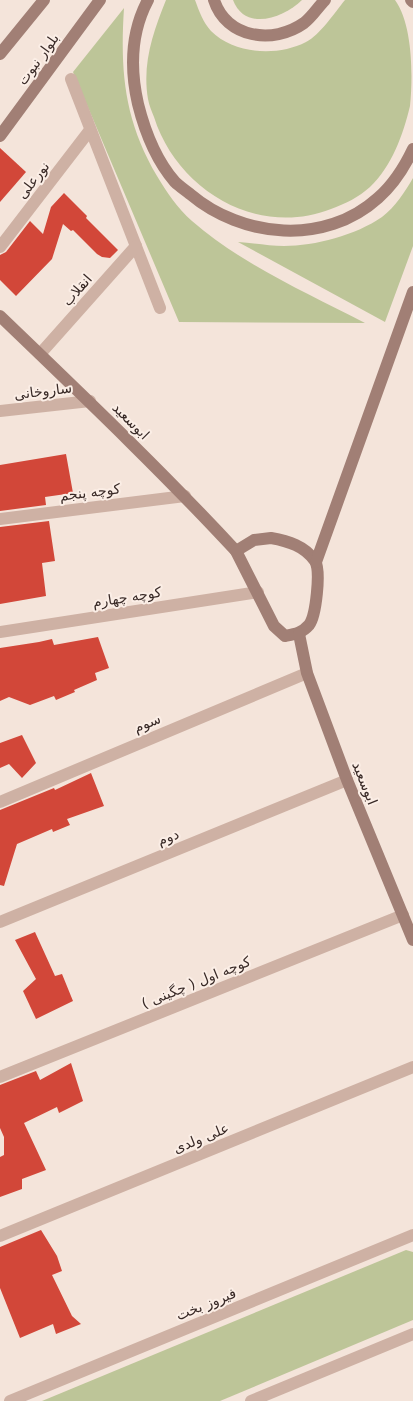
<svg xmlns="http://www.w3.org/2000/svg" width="413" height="1401" font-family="'DejaVu Sans',Vazirmatn,sans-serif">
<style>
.green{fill:#bdc598}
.building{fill:#d24739}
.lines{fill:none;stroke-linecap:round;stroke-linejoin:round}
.minor{stroke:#ceb1a4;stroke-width:12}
.secondary{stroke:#a17f75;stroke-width:12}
.labels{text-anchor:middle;stroke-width:4;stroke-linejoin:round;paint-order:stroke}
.street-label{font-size:14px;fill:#382926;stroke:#fbeee6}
</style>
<rect width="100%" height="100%" fill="#f4e4da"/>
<g class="green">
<path d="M166,0H195C199,11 203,22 211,31C234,54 277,57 306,42C320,35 335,12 345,0H395C413,25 413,77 410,106C403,135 392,166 370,187C359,197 345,204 331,209C257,238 177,190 154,117C152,112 149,105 148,99C142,64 153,32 166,0Z"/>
<path d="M233,0H302C284,18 245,32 233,0Z"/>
<path d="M124,8C120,71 124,120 157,176C166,191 178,209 192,221C243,265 305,292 365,323L179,322L73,72Z"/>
<path d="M413,178V246L385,322L238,242C253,243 269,246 284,246C315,246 356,235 382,217C395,207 405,192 413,178Z"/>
<polygon points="406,1250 413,1252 413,1320 220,1401 42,1401"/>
</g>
<g class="building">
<polygon points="0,148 26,172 0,202"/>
<polygon points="64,193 87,216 86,218 118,250 110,258 102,257 97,254 73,230 71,231 63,224 52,259 16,296 0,280 0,255 6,252 30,221 43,234 51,207"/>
<polygon points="66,454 73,493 45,497 46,505 0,511 0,465"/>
<polygon points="49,521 55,561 42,563 46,596 0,604 0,527"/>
<polygon points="98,637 109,668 95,673 97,680 74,690 75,692 56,700 54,696 30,705 9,697 0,701 0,648 39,642 52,639 54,645"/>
<polygon points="22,735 36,763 22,778 9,764 0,768 0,743"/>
<polygon points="91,773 104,806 67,819 70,825 53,832 52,829 17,844 4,886 0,885 0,810 54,788 55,790"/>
<polygon points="35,932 55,976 62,974 73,1001 36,1019 23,991 36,979 15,940"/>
<polygon points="71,1063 83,1101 59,1113 57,1107 24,1123 46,1170 22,1179 22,1189 0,1197 0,1157 4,1155 4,1137 0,1128 0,1085 36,1071 40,1080"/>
<polygon points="41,1230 57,1256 62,1271 52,1275 72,1316 81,1324 56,1334 53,1324 20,1338 0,1288 0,1247"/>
</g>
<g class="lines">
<g class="minor">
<polyline points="71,79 160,308"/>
<polyline points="0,247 90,130"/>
<polyline points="40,354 136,246"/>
<polyline points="0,411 90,401"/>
<polyline points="0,519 185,496"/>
<polyline points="0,632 258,592"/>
<polyline points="0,802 307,673"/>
<polyline points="0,922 347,780"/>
<polyline points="0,1077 403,915"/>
<polyline points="0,1236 413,1067"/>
<polyline points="10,1401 413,1235"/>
<polyline points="251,1401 413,1334"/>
</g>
<g class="secondary">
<path d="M148,0C131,32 130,69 138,104C145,132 155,159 175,182C179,186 185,190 190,194C242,238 325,246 378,198C394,184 404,168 413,149"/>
<path d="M214,0C226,38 273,45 304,23C312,17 318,7 325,0"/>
<polyline points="411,0 413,2"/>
<polyline points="0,54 44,0"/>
<polyline points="0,136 100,0"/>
<path d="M0,316C80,393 160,469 236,551"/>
<path d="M271,538C288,541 305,546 315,561C321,571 316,616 309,625C302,633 295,634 285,636L274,626L236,551L254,540Z"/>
<polyline points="316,562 413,292"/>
<polyline points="299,634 307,673 347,780 413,940"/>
</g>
</g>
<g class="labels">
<g class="street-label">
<text transform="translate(38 59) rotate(-54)" y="5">بلوار نبوت</text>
<text transform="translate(33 180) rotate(-52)" y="5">نورعلی</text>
<text transform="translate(77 290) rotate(-49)" y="5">انقلاب</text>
<text transform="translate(43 391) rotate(-7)" y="5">ساروخانی</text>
<text transform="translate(131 421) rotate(45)" y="5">ابوسعید</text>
<text transform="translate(90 492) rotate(-7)" y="5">کوچه پنجم</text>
<text transform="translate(127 597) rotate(-9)" y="5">کوچه چهارم</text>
<text transform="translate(147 723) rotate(-23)" y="5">سوم</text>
<text transform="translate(365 783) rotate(68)" y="5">ابوسعید</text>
<text transform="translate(168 837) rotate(-22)" y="5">دوم</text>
<text transform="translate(196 982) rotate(-22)" y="5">کوچه اول ( چگینی )</text>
<text transform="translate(201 1138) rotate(-22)" y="5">علی ولدی</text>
<text transform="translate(206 1304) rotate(-22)" y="5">فیروز بخت</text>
</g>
</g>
</svg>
